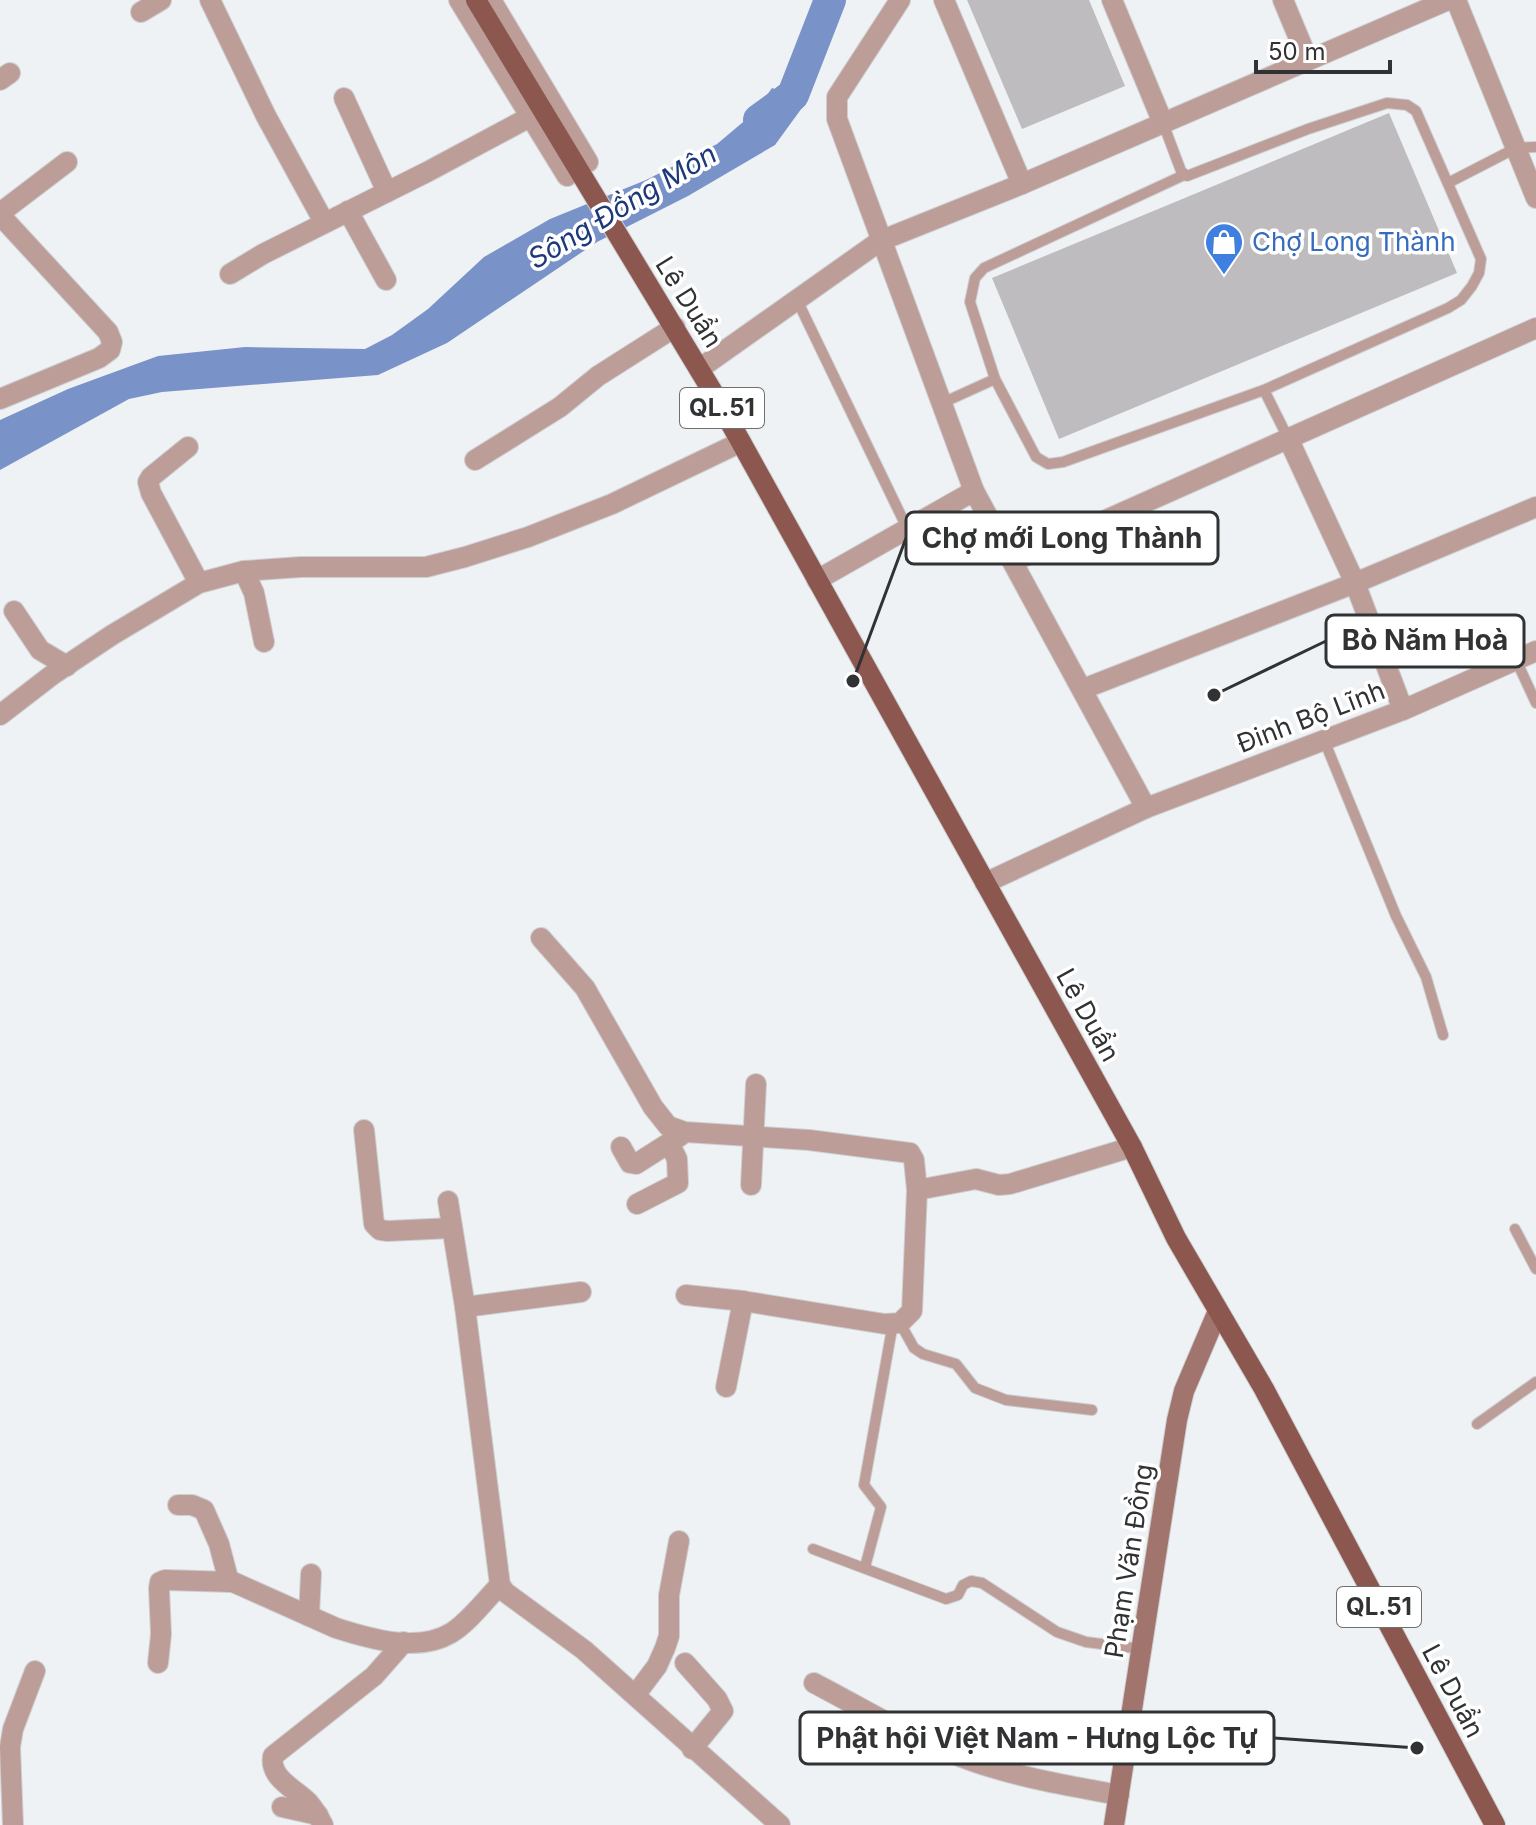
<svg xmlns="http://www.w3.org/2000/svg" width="1536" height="1825" font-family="Inter,sans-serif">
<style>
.water{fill:#7993c9}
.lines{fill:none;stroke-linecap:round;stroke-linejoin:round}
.river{stroke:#7993c9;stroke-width:32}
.building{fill:#bebcbe}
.lane-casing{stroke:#cdcfd2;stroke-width:12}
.street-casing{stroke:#cdcfd2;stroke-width:22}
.secondary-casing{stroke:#cdcfd2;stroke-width:22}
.primary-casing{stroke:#cdcfd2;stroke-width:22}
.lane{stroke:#bd9d98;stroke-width:10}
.street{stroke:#bd9d98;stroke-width:20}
.secondary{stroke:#a1746d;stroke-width:20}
.primary{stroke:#8c574e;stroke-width:20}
.labels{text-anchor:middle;stroke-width:7;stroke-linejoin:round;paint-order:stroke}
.shield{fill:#fff;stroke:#6f7070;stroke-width:2}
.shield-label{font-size:24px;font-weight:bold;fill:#313233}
.shop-label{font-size:26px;fill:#366cbe;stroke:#fff;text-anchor:start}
.street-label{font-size:26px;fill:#313233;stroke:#fff}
.water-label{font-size:28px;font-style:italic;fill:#1d397a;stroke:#fff}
.leader{fill:none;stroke:#313233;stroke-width:3}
.callout-dot{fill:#313233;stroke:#fff;stroke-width:3}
.callout{fill:#fff;stroke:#313233;stroke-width:3}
.callout-label{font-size:28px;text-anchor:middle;font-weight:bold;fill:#313233}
</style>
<rect width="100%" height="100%" fill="#eff2f5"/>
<polygon class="water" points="772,88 807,101 775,145 688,196 597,242 447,343 378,375 162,392 129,399 0,470 0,420 68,389 158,356 245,347 365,349 392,335 428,309 484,257 550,219 646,180 717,144 755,112"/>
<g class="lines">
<polyline class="river" points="759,120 793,95 830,0"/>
</g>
<g class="building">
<polygon points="967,0 1089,0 1125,86 1022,129"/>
<polygon points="1389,113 1457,273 1059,439 992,278"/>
</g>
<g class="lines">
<g class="lane-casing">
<g id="lane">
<polyline points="1163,123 1181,171 1187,176 1308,129 1387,103 1407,105 1416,111 1481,259 1479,273 1472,286 1461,300 1448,308 1264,390 1063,462 1048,464 1036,457 995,379 970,302 975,278 984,268 1184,175"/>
<polyline points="1448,183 1516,148 1536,147"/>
<polyline points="797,300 907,528"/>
<polyline points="1264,390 1288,438"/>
<polyline points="940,404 995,379"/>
<polyline points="1516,660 1536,703"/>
<polyline points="1324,740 1396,916 1426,977 1443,1035"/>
<polyline points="1515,1229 1536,1269"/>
<polyline points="900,1323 914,1348 923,1354 956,1364 975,1388 1006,1400 1092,1410"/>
<polyline points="1477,1424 1536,1382"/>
<polyline points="813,1549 946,1599 958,1595 963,1585 971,1581 982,1583 1057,1632 1086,1642 1142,1649"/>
<polyline points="865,1567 881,1507 864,1485 893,1323"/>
</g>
</g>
<g class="street-casing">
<g id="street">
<polyline points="210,0 266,116 324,222"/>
<polyline points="459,0 567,176"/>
<polyline points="491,0 588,162"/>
<polyline points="900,0 837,97 837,119 974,491 1146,808"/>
<polyline points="944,0 1022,184"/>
<polyline points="1112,0 1163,123"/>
<polyline points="1283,0 1308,60"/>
<polyline points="1456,0 1536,198"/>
<polyline points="141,12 161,0"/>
<polyline points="0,80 10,73"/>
<polyline points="344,98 387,192"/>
<polyline points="348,211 386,280"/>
<polyline points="0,213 67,162"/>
<polyline points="0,215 108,332 112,342 110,350 99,358 0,399"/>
<polyline points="230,274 263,254 427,172 543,110"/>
<polyline points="699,369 880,241 1022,184 1448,0"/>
<polyline points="1288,438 1355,583 1403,710"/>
<polyline points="188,447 151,477 148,482 151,493 199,583"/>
<polyline points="475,460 560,407 598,376 675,327"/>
<polyline points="1014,561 1536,328"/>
<polyline points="244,571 254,593 264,642"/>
<polyline points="817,580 974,491"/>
<polyline points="14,611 40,650 67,666"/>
<polyline points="1083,689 1355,583 1536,507"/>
<polyline points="0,715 52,675 112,635 199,583 244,571 301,567 426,567 465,557 528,537 612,504 741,442"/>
<polyline points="985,883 1146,808 1403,710 1536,651"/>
<polyline points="541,938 585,988 653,1107 668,1126 685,1132 809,1140 910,1153 914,1160 917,1190 976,1179 999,1185 1010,1184 1132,1147"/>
<polyline points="364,1130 374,1224 380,1230 388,1231 452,1228"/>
<polyline points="621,1147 630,1163 636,1164 680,1136"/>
<polyline points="751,1185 756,1084"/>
<polyline points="448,1201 465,1307 500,1585 505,1592 584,1650 780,1825"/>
<polyline points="637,1204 678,1183 677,1159 670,1145"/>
<polyline points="686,1295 743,1301 885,1324 900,1323 912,1311 917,1190"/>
<polyline points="465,1307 581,1292"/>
<polyline points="726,1387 743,1301"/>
<polyline points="178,1505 192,1505 204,1510 219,1544 229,1582"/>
<polyline points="309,1616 311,1574"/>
<path d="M158,1663L161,1634L159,1588L160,1582L165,1580L233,1582L336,1628C370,1639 418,1653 451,1633C469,1622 485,1600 500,1585"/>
<polyline points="685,1663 717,1699 723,1711 692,1749"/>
<path d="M814,1683C866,1710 919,1743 975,1762C1022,1778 1070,1786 1119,1795"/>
<polyline points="636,1694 657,1666 665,1648 669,1636 669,1595 679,1541"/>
<polyline points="282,1807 318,1815"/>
<polyline points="13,1825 10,1747 13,1729 35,1671"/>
<path d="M323,1825C319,1817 314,1809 308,1802C295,1789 269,1778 273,1756L374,1676L404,1642"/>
</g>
</g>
<g class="secondary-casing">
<polyline id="secondary" points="1114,1825 1177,1420 1184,1391 1218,1311"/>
</g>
<g class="primary-casing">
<polyline id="primary" points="476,0 717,399 1132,1147 1176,1238 1264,1389 1495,1825"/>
</g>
<use href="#lane" class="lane"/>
<use href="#street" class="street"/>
<use href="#secondary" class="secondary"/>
<use href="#primary" class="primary"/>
</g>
<defs>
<g id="shop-pin" transform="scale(2)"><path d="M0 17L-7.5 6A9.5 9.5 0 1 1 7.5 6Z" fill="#3f7fe0" stroke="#fff"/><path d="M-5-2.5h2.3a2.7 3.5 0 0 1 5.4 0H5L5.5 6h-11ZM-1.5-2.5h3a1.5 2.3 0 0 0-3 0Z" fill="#fff"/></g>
</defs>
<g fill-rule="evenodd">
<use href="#shop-pin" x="1224" y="242"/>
</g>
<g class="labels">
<g class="shield">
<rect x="680" y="388" width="84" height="40" rx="6"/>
<rect x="1337" y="1587" width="84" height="40" rx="6"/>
</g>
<g class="shield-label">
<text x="722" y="416">QL.51</text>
<text x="1379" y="1615">QL.51</text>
</g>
<g class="shop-label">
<text x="1252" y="251">Chợ Long Thành</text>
</g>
<g class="street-label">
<text transform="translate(689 302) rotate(58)" y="9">Lê Duẩn</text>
<text transform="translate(1311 717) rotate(-21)" y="9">Đinh Bộ Lĩnh</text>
<text transform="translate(1088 1015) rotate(61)" y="9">Lê Duẩn</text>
<text transform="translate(1129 1561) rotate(-81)" y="9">Phạm Văn Đồng</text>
<text transform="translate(1453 1691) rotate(62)" y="9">Lê Duẩn</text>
</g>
<g class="water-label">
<text transform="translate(622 206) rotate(-31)" y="10">Sông Đồng Môn</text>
</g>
</g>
<path class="leader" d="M853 681L906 538M1214 695L1326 641M1417 1748L1274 1738"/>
<g class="callout-dot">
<circle cx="853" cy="681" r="8"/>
<circle cx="1214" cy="695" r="8"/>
<circle cx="1417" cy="1748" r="8"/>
</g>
<g class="callout">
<rect x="906" y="512" width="312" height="52" rx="8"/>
<rect x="1326" y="615" width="198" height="52" rx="8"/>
<rect x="800" y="1712" width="474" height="52" rx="8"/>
</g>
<g class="callout-label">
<text x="1062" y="548">Chợ mới Long Thành</text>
<text x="1425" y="650">Bò Năm Hoà</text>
<text x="1037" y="1748">Phật hội Việt Nam - Hưng Lộc Tự</text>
</g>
<path d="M1256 60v12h134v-12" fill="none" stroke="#313233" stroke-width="4"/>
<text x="1268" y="60" font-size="24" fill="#313233" stroke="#ffffff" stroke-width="6" paint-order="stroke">50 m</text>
</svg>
